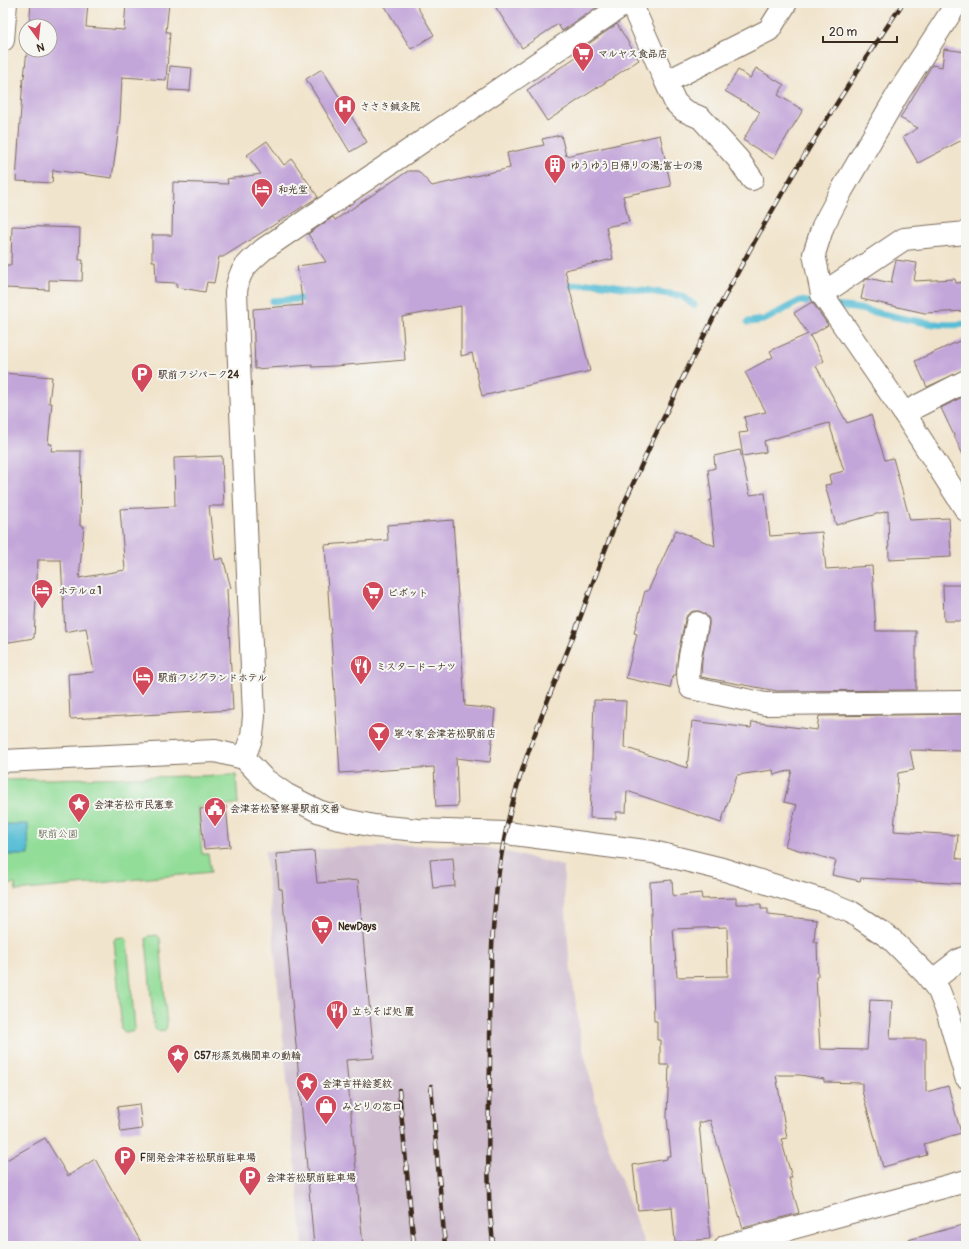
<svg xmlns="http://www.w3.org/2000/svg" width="969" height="1249" font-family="Pangolin,'Klee One',sans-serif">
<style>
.industrial{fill:#cfbdcf}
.green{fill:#92dd98;stroke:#66845b}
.water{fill:#57bdd5;stroke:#49747a}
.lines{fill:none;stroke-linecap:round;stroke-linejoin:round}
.stream{stroke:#57bdd5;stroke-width:7}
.building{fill:#c3a6d9;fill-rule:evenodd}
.street-casing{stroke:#7b6b5b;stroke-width:24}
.secondary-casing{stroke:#7b6b5b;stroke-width:24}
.street{stroke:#fff;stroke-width:22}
.secondary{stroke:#fff;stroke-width:22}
.rail-casing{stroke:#3b2a1e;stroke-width:4.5}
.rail{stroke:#f6f6f2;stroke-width:3;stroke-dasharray:9;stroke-linecap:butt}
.labels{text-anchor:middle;stroke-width:4;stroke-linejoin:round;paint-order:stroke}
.poi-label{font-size:10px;font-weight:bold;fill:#3b2a1e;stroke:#f6f6f2;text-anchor:start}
.park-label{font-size:10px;fill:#51573c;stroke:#f6f6f2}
</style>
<rect width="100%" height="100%" fill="#f6f6f2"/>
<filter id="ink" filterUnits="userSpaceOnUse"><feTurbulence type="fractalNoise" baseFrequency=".025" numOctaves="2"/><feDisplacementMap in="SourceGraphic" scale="8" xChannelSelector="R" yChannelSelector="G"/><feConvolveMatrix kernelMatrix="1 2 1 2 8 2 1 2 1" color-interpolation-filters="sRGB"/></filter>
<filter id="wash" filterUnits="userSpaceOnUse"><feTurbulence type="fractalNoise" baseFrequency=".012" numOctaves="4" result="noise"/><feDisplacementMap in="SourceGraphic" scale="16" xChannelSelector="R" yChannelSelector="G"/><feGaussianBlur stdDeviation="0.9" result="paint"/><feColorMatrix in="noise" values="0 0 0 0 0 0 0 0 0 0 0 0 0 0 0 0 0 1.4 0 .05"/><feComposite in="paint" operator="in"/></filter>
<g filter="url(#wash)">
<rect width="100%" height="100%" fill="#f1e4cc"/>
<polygon class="industrial" points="473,844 563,866 569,956 581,1040 602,1128 645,1246 303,1246 265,851"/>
<g class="green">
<polygon points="236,775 238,804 198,807 202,854 208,854 211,872 16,891 15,884 3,885 3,780"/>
<polygon points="157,935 160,938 167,1027 165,1030 158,1031 154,1028 146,938 148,936"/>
<polygon points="124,937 127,940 135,1029 132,1032 125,1032 122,1030 114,940 116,938"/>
</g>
<polygon class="water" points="3,824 28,824 29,855 3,855"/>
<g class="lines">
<g class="stream">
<polyline points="561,287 596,283 682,296 694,305"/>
<polyline points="273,301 311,298"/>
<path d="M835,306C846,307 858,308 869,311C901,317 933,328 966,324"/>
<polyline points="748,322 764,320 800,301 823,304"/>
</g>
</g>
<g id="blocks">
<g class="building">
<polygon points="31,3 88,3 86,27 124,30 126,3 169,3 166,32 170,32 166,80 122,77 120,119 112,178 53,170 52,183 16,181 23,78 24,78 27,50 50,50 50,26 29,26"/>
<polygon points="383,3 415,3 434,35 411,49"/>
<polygon points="493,3 603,3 562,31 558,24 522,48"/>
<polygon points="617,24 639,60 547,121 527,90 576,57 574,54"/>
<polygon points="944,49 966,52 966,138 918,163 903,137 918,128 900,118 932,65 942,67"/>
<polygon points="170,66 192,68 190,91 168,90"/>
<polygon points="756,68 784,85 778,95 803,110 773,159 743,140 760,112 725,91 738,70 750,78"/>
<polygon points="322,69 367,142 350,152 306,79"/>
<polygon points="561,135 566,156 660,135 671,186 623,196 629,222 606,227 613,259 565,270 590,371 482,396 472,353 461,356 461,306 402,317 405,360 335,366 312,367 312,365 255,369 253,309 303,305 297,266 326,262 308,234 333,217 335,220 408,171 418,171 432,186 510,168 507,153 544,145 542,139"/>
<polygon points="267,141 284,165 292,159 318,197 223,257 219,257 214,283 207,282 205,292 176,287 177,283 156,282 155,261 152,261 152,235 172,235 173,182 228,184 227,179 261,174 247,155"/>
<polygon points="12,226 80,228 79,260 83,260 82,281 49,280 49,290 5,288 5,265 11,265"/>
<polygon points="896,260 917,263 914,281 955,279 956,283 966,282 966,311 925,313 861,299 865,280 868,278 891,283"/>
<polygon points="812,302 828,325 810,336 824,361 816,366 847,423 871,415 885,460 893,458 910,520 949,518 951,557 889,560 888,511 836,525 825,485 831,484 829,475 844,471 829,423 764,441 766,452 743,456 739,433 748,432 744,417 766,412 745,372 773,357 770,351 808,334 794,313"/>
<polygon points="966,338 966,369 927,387 915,361"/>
<polygon points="3,373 52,377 49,403 52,403 48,444 52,444 51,451 81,451 80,526 84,526 79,578 125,570 120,509 175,506 174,458 222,456 224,506 209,506 215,560 223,558 231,588 227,589 233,710 70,719 68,674 94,672 86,628 65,632 61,560 38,560 34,638 3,643"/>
<polygon points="966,395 966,461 941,408"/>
<polygon points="740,450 750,495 765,493 770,536 822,532 826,569 872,566 876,631 916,631 916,690 777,691 701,677 702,659 709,625 709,619 705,614 699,611 693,611 687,615 685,620 678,654 676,675 673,675 670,688 626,678 637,634 634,633 645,591 648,591 676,530 715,546 710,500 712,500 708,470 715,468 714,456"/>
<polygon points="453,520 465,706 495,709 490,762 456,758 458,806 436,807 434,767 340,773 325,545 388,540 387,525"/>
<polygon points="943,585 966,585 966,621 944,621"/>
<polygon points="594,700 626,701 624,747 687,768 692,721 751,728 752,722 817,730 819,716 966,714 966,751 910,750 914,770 898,773 894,831 958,835 956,858 966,860 966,884 861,878 860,881 832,875 836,861 785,846 797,805 784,802 792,770 774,775 773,770 737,775 721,823 627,791 626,812 616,812 616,819 590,818"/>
<polygon points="226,806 230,847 204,849 200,809"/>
<polygon points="314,851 317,883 358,880 374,1058 346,1060 363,1246 314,1246 282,889 279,889 276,854"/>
<polygon points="453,858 455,886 433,888 430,860"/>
<path d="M672,880L673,896L701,893L702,899L736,898V904H761V909H768V915L816,920L814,942H817L818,977H816L820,1049L867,1050L870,1000L892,1001L890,1039H926V1092L948,1086L961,1133L924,1144L927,1155L883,1167L862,1091V1083L824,1082V1079L800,1075H776L787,1138L781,1139L792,1178H789L799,1213L743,1228L710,1120L699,1123L710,1239L675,1242L672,1207L638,1210L633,1165L667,1159V1156H671L667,1117L669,1065H660V1040H657V1021H654L650,882ZM727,927L728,976L677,977L673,929Z"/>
<polygon points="139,1104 142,1129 121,1132 117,1107"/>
<polygon points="45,1138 68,1176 95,1159 143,1246 3,1246 3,1162"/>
<polygon points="966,1224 966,1246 909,1246 908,1240"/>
</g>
</g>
</g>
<g filter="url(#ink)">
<use href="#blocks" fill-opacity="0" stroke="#7b6b5b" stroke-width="1"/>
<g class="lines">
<g class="street-casing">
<g id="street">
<polyline points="631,3 666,82 769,30 786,3"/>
<polyline points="957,3 899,92 842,190 823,226 814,254 822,294 904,413 966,510"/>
<polyline points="666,82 675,102 683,110 701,118 738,159 752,179"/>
<polyline points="822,294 904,239 966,233"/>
<polyline points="904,413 966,381"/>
<path d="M697,623C694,641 683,673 691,688L765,704L966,702"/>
<polyline points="932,981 959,960 966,957"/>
<polyline points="726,1246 966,1181"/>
</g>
</g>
<g class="secondary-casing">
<g id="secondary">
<polyline points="3,40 6,3"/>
<path d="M244,758L252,736L254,716L236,292C239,269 247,264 264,249L626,3"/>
<polyline points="3,761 215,751 244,758 264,779 287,795 318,811 345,820 374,826 418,830 506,833 653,852 722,869 824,901 851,912 891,939 926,974 939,991 948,1014 966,1077"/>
</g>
</g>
<use href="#street" class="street"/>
<use href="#secondary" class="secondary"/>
<g class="rail-casing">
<g id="rail">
<polyline points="431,1086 445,1246"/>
<polyline points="399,1090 414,1246"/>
<path d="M493,1246C492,1228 489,1210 489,1192C487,1150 489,1107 490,1065C490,987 490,907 506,830C521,758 553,690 579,621C593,583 606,545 622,508C700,331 793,162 903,3"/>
</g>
</g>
<use href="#rail" class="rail"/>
</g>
</g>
<defs>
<g id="supermarket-pin" transform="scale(1.15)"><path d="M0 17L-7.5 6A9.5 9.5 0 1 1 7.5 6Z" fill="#d1495b" stroke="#f6f6f2"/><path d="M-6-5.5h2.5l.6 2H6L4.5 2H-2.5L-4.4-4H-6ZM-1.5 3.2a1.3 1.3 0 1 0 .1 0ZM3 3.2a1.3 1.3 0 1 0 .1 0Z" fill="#fff"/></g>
<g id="hospital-pin" transform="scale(1.15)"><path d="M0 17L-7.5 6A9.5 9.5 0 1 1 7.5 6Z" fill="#d1495b" stroke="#f6f6f2"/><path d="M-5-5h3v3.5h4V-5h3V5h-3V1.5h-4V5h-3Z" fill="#fff"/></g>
<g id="building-pin" transform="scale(1.15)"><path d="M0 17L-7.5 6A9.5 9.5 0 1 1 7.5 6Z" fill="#d1495b" stroke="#f6f6f2"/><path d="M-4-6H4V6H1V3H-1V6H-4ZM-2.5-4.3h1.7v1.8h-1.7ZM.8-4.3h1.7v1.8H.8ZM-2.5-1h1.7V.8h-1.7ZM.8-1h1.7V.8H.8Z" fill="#fff"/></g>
<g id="hotel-pin" transform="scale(1.15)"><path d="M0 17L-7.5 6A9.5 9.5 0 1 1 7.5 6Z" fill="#d1495b" stroke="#f6f6f2"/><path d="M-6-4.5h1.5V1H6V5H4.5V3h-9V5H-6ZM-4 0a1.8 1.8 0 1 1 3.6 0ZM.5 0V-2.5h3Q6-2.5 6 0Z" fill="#fff"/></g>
<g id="parking-pin" transform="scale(1.15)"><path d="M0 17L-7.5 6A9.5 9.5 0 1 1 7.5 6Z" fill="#d1495b" stroke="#f6f6f2"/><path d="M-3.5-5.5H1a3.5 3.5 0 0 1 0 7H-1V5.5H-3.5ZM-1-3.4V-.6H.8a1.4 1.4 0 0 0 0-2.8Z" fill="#fff"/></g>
<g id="restaurant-pin" transform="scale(1.15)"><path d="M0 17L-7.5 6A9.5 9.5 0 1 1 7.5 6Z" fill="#d1495b" stroke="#f6f6f2"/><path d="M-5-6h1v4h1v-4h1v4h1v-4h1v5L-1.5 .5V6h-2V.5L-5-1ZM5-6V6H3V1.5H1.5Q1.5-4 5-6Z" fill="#fff"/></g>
<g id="bar-pin" transform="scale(1.15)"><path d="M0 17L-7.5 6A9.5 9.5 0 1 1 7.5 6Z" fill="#d1495b" stroke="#f6f6f2"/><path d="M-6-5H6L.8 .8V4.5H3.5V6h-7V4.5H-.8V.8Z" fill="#fff"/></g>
<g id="sight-pin" transform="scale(1.15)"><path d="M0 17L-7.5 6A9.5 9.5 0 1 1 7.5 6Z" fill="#d1495b" stroke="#f6f6f2"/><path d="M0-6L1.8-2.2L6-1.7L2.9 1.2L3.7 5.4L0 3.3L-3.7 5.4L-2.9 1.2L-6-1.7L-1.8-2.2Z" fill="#fff"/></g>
<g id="civic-pin" transform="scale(1.15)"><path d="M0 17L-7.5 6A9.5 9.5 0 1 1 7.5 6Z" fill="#d1495b" stroke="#f6f6f2"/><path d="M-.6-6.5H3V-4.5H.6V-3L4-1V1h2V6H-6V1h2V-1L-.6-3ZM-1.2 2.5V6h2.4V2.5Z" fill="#fff"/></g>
<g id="shop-pin" transform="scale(1.15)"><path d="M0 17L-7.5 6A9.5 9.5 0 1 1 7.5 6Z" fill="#d1495b" stroke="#f6f6f2"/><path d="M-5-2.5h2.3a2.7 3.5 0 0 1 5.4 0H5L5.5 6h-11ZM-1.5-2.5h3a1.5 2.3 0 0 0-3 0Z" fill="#fff"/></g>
</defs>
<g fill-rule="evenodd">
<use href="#supermarket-pin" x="583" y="53"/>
<use href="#hospital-pin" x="345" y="106"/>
<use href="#building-pin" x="555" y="165"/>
<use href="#hotel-pin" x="262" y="189"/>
<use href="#parking-pin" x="142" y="374"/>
<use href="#hotel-pin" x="42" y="590"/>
<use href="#supermarket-pin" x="373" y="592"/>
<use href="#restaurant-pin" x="361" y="666"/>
<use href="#hotel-pin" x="143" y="677"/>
<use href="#bar-pin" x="379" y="733"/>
<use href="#sight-pin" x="79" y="804"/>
<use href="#civic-pin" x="215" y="808"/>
<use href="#supermarket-pin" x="322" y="926"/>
<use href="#restaurant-pin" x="337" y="1011"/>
<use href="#sight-pin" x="178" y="1055"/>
<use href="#sight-pin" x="307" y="1083"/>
<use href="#shop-pin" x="326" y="1106"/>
<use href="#parking-pin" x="125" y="1157"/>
<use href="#parking-pin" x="250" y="1177"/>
</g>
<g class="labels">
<g class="poi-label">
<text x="598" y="57">マルヤス食品店</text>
<text x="360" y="110">ささき鍼灸院</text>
<text x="570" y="169">ゆうゆう日帰りの湯;富士の湯</text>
<text x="278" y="193">和光堂</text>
<text x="158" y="378">駅前フジパーク24</text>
<text x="58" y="594">ホテルα1</text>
<text x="388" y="596">ピボット</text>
<text x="376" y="670">ミスタードーナツ</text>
<text x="158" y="681">駅前フジグランドホテル</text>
<text x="394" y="737">寧々家 会津若松駅前店</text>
<text x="94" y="808">会津若松市民憲章</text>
<text x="230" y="812">会津若松警察署駅前交番</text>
<text x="338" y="930">NewDays</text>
<text x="352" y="1015">立ちそば処 鷹</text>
<text x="194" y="1059">C57形蒸気機関車の動輪</text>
<text x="322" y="1087">会津吉祥絵菱紋</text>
<text x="342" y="1110">みどりの窓口</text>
<text x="140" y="1161">F開発会津若松駅前駐車場</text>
<text x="266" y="1181">会津若松駅前駐車場</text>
</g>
<g class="park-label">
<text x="58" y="837">駅前公園</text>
</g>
</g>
<rect width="969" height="1249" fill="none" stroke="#f6f6f2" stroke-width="16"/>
<g transform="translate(38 38) rotate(165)"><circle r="19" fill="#f6f6f2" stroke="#aba49d"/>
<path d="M0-3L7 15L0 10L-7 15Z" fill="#d1495b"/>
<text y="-6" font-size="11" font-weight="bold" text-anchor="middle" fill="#3b2a1e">N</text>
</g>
<path d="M823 36v6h74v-6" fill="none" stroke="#3b2a1e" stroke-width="2"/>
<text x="829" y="36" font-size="12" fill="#3b2a1e" stroke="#f6f6f2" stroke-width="3" paint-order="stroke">20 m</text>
</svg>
